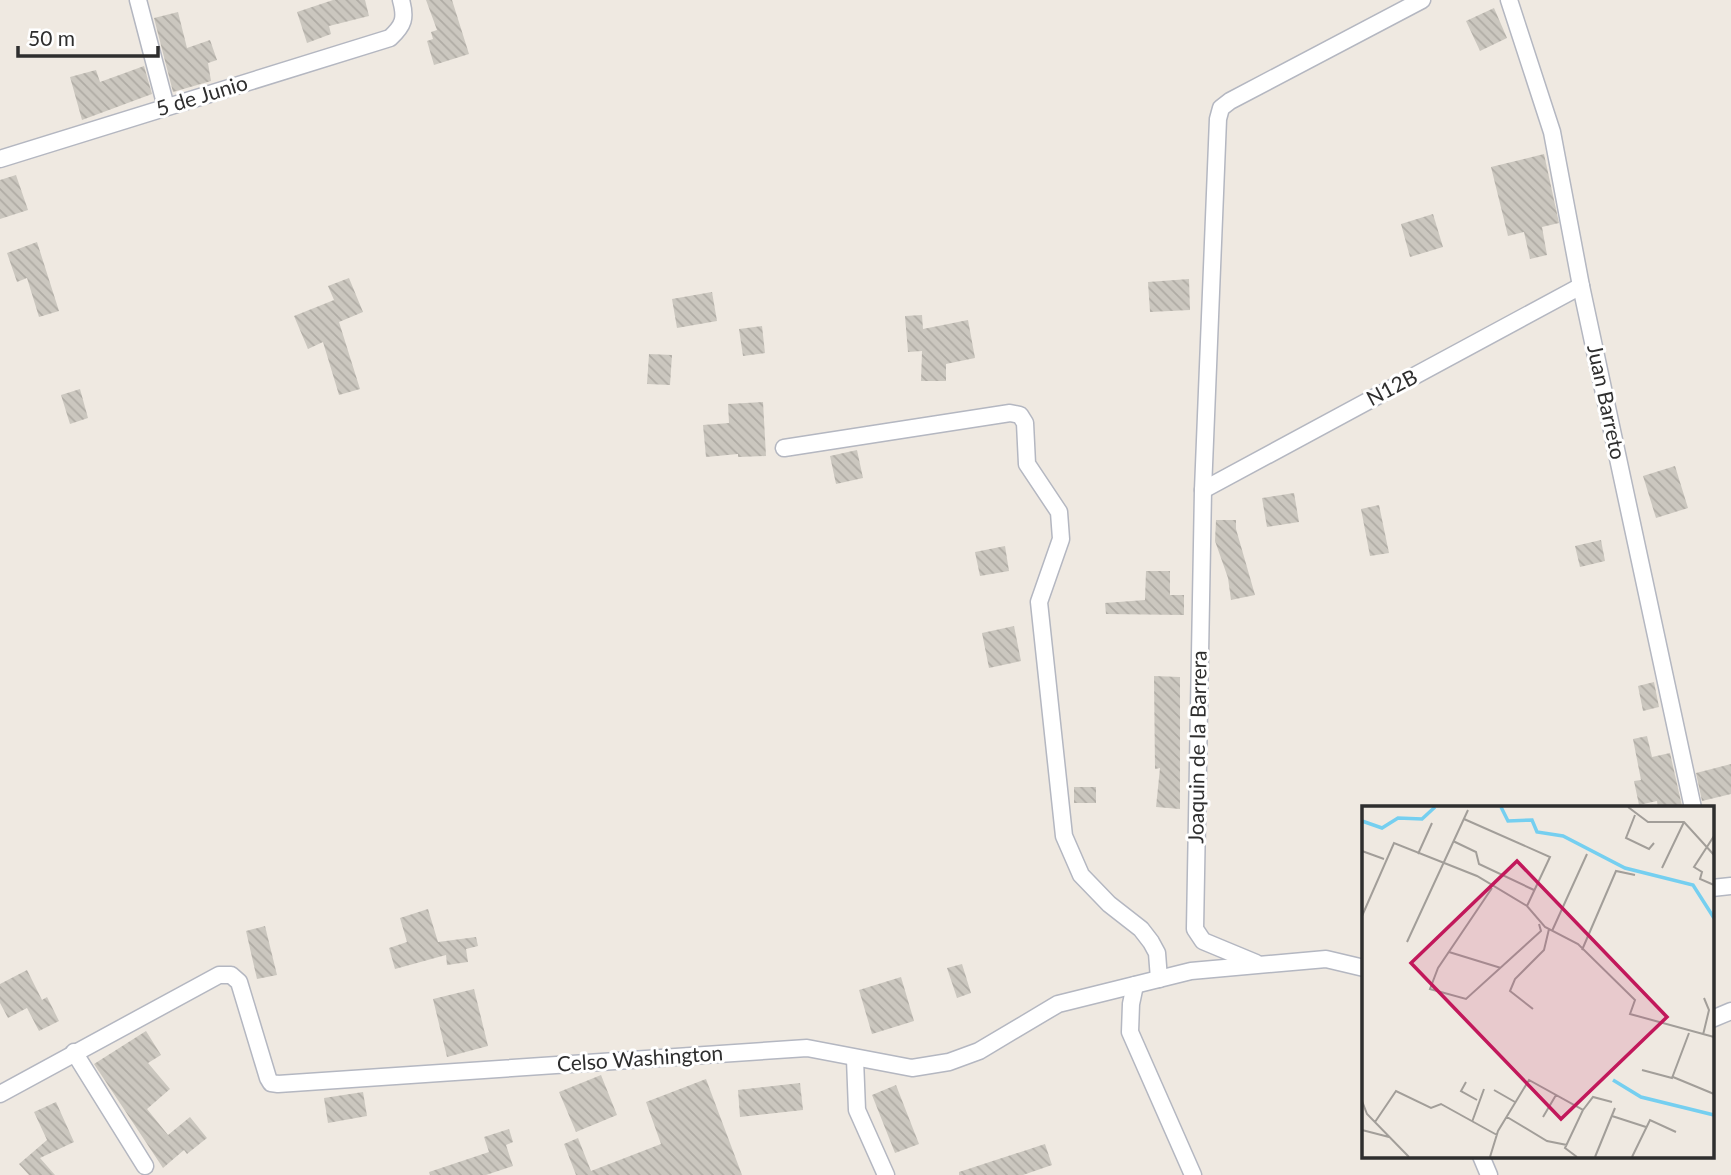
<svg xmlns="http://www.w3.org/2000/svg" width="1731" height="1175" font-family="Lato,sans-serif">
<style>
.building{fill:url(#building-back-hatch)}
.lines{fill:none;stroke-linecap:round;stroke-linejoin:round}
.street-casing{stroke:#b4b7c1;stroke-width:19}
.street{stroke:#fff;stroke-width:16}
.labels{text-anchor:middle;stroke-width:6;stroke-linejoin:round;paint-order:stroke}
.street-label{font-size:21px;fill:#2e2e2e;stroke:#fff}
.inset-river{fill:none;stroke:#75cff0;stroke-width:3.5}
.inset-road{fill:none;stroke:#a29e99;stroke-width:2}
.view{fill:#c2185b;fill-opacity:0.15;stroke:#c2185b;stroke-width:3.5}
.inset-edge{fill:none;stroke:#2e2e2e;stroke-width:3.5}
</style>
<defs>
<pattern id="building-back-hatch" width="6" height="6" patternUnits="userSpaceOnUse" patternTransform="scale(1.75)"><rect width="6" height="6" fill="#cbc7bf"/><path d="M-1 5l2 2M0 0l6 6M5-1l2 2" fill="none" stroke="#afaba4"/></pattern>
</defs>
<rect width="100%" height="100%" fill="#efe9e1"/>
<g class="building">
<polygon points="333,0 365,0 369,16 329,26 331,34 307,43 297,12"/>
<polygon points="426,0 452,0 469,54 434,65 427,41 433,39 431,32 437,30"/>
<polygon points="1494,8 1507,38 1480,51 1466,21"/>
<polygon points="178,12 187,48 210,40 217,60 208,63 211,81 173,92 154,18"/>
<polygon points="144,66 152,94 82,120 70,77 96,70 100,82"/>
<polygon points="1544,154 1559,223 1542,227 1547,255 1530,259 1524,232 1508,236 1491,167"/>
<polygon points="16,175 28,210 0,219 0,180"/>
<polygon points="1433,214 1443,247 1410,257 1401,224"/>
<polygon points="37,242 59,311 39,317 27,278 17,282 7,253"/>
<polygon points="349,278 363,312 339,322 360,389 339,395 323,342 308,349 294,316 334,300 328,286"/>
<polygon points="1189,279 1190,310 1150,312 1148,282"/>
<polygon points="712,292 717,321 677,328 672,299"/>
<polygon points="922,315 923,329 968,320 975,358 946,364 946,381 921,381 922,351 908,352 905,316"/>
<polygon points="762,326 765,353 743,356 739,329"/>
<polygon points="649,354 672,355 670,385 647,384"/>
<polygon points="80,389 88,418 70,424 61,395"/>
<polygon points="763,402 766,456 738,457 738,454 706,457 703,425 729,423 728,404"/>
<polygon points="857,450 863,478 836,484 830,456"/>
<polygon points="1675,466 1688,508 1656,518 1643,476"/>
<polygon points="1294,493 1299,522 1267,527 1262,498"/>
<polygon points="1379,505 1389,553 1370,556 1361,509"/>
<polygon points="1216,520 1236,520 1236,529 1255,595 1231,600 1228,578 1215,541"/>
<polygon points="1601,540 1605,561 1580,567 1575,546"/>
<polygon points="1005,546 1009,571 980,576 975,552"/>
<polygon points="1146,571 1170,571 1170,595 1184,595 1184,615 1106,614 1105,603 1145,600"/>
<polygon points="1014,626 1021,661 989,668 982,633"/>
<polygon points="1154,676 1180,677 1180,809 1156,807 1160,768 1155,769"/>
<polygon points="1654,682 1659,707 1643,711 1638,686"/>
<polygon points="1647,736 1652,757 1670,753 1682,806 1658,808 1657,801 1639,805 1634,781 1641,780 1633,739"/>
<polygon points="1731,764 1731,794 1702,801 1696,773"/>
<rect x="1074" y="787" width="22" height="16"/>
<polygon points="428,909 438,942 476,937 478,946 466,949 468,962 447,965 446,955 395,969 389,948 407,942 400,918"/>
<polygon points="265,926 277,975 257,979 246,931"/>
<polygon points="962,964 971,993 957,998 947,968"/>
<polygon points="27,970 42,1000 47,997 59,1021 39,1031 27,1008 8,1018 0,1003 0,984"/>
<polygon points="901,977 914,1021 872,1034 859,990"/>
<polygon points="474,989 488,1046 447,1057 433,999"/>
<polygon points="146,1031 161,1055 148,1063 170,1089 147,1109 168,1135 190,1117 207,1138 187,1154 184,1150 163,1168 94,1064"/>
<polygon points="601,1075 617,1115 576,1132 559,1092"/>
<polygon points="706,1079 742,1175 576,1175 564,1144 578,1138 591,1171 661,1144 646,1102"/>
<polygon points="800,1083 803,1110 740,1117 738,1090"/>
<polygon points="896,1085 919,1144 895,1153 872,1095"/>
<polygon points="363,1092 367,1116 328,1123 324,1098"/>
<polygon points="56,1102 74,1142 40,1158 55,1175 29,1175 19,1164 47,1140 34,1112"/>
<polygon points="509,1129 513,1142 506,1145 513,1166 486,1175 430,1175 429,1172 489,1152 484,1137"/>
<polygon points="1045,1144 1052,1165 1023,1175 959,1175 959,1172"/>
</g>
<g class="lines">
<g class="street-casing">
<g id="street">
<polyline points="138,0 166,107"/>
<polyline points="1509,0 1552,132 1581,286 1693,808"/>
<path d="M0,159L390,38C404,25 406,18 401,0"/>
<polyline points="784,448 1010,413 1020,415 1025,423 1027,464 1059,512 1061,539 1039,602 1064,836 1081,875 1109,904 1141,929 1151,942 1157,953 1159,979"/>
<polyline points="1203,490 1581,286"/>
<polyline points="1712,888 1731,886"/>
<polyline points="1256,963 1203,941 1195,929 1203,490 1218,119 1221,108 1230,101 1422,0"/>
<polyline points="1135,985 1131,1004 1130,1032 1193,1175"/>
<polyline points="1712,1019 1731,1011"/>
<polyline points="74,1052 145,1166"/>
<polyline points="855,1059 857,1110 886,1175"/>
<polyline points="0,1094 219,975 231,975 239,982 268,1078 271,1083 278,1084 807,1048 912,1068 949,1062 979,1051 1058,1004 1191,971 1326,959 1364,968"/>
<polyline points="1481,1156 1489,1175"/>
</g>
</g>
<use href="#street" class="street"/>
</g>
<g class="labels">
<g class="street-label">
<text transform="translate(202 96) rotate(-17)" y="7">5 de Junio</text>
<text transform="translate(1392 388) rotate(-28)" y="7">N12B</text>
<text transform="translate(1606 402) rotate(78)" y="7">Juan Barreto</text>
<text transform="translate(1198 747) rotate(-89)" y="7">Joaquin de la Barrera</text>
<text transform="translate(640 1059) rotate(-4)" y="7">Celso Washington</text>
</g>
</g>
<g transform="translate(1362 806)">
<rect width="352" height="352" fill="#efe9e1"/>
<path class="inset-river" d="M139,1L146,15L170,14L175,26L201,30L263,62L331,79L352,112M0,15L20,22L36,12L60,13L73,1M251,274L279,291L352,309"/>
<path class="inset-road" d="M266,1L286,16H322L352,49M273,9L264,32L287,43L292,37M102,13L188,51L165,100M352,30L332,61L340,66L338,73L352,79M91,35L114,46L117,58L172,84M0,45L22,53M56,48L70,17M300,62L322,16M130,82L76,162L68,183L104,193L179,125L177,118M0,110L32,37L115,70L165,100L183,121L216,138L273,194L268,208L352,231M190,125L225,48M45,136L106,4M220,144L254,65L273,69M87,146L139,162M171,203L148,185L153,173L182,144L187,123M341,229L347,204L342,192M280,264L310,272L327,227M311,271L352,288M104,276L99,285L115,294M132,284L153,296M0,295L5,308L47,351M221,304L231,291L250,296M250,310L284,321M145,311L185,335L205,339M181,311L194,289M13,316L34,285L69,302L79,298L135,329M110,316L122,283M0,324L27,331M128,351L136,325L167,274L221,304L203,342L215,351M233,351L253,302M270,351L288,314L314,326"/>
<path class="view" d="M155,55L305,211L199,313L49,157Z"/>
<rect width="352" height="352" class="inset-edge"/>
</g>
<path d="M18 46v10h140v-10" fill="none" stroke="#2e2e2e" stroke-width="3.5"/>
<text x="28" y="46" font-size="21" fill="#2e2e2e" stroke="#ffffff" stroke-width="5" paint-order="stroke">50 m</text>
</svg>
